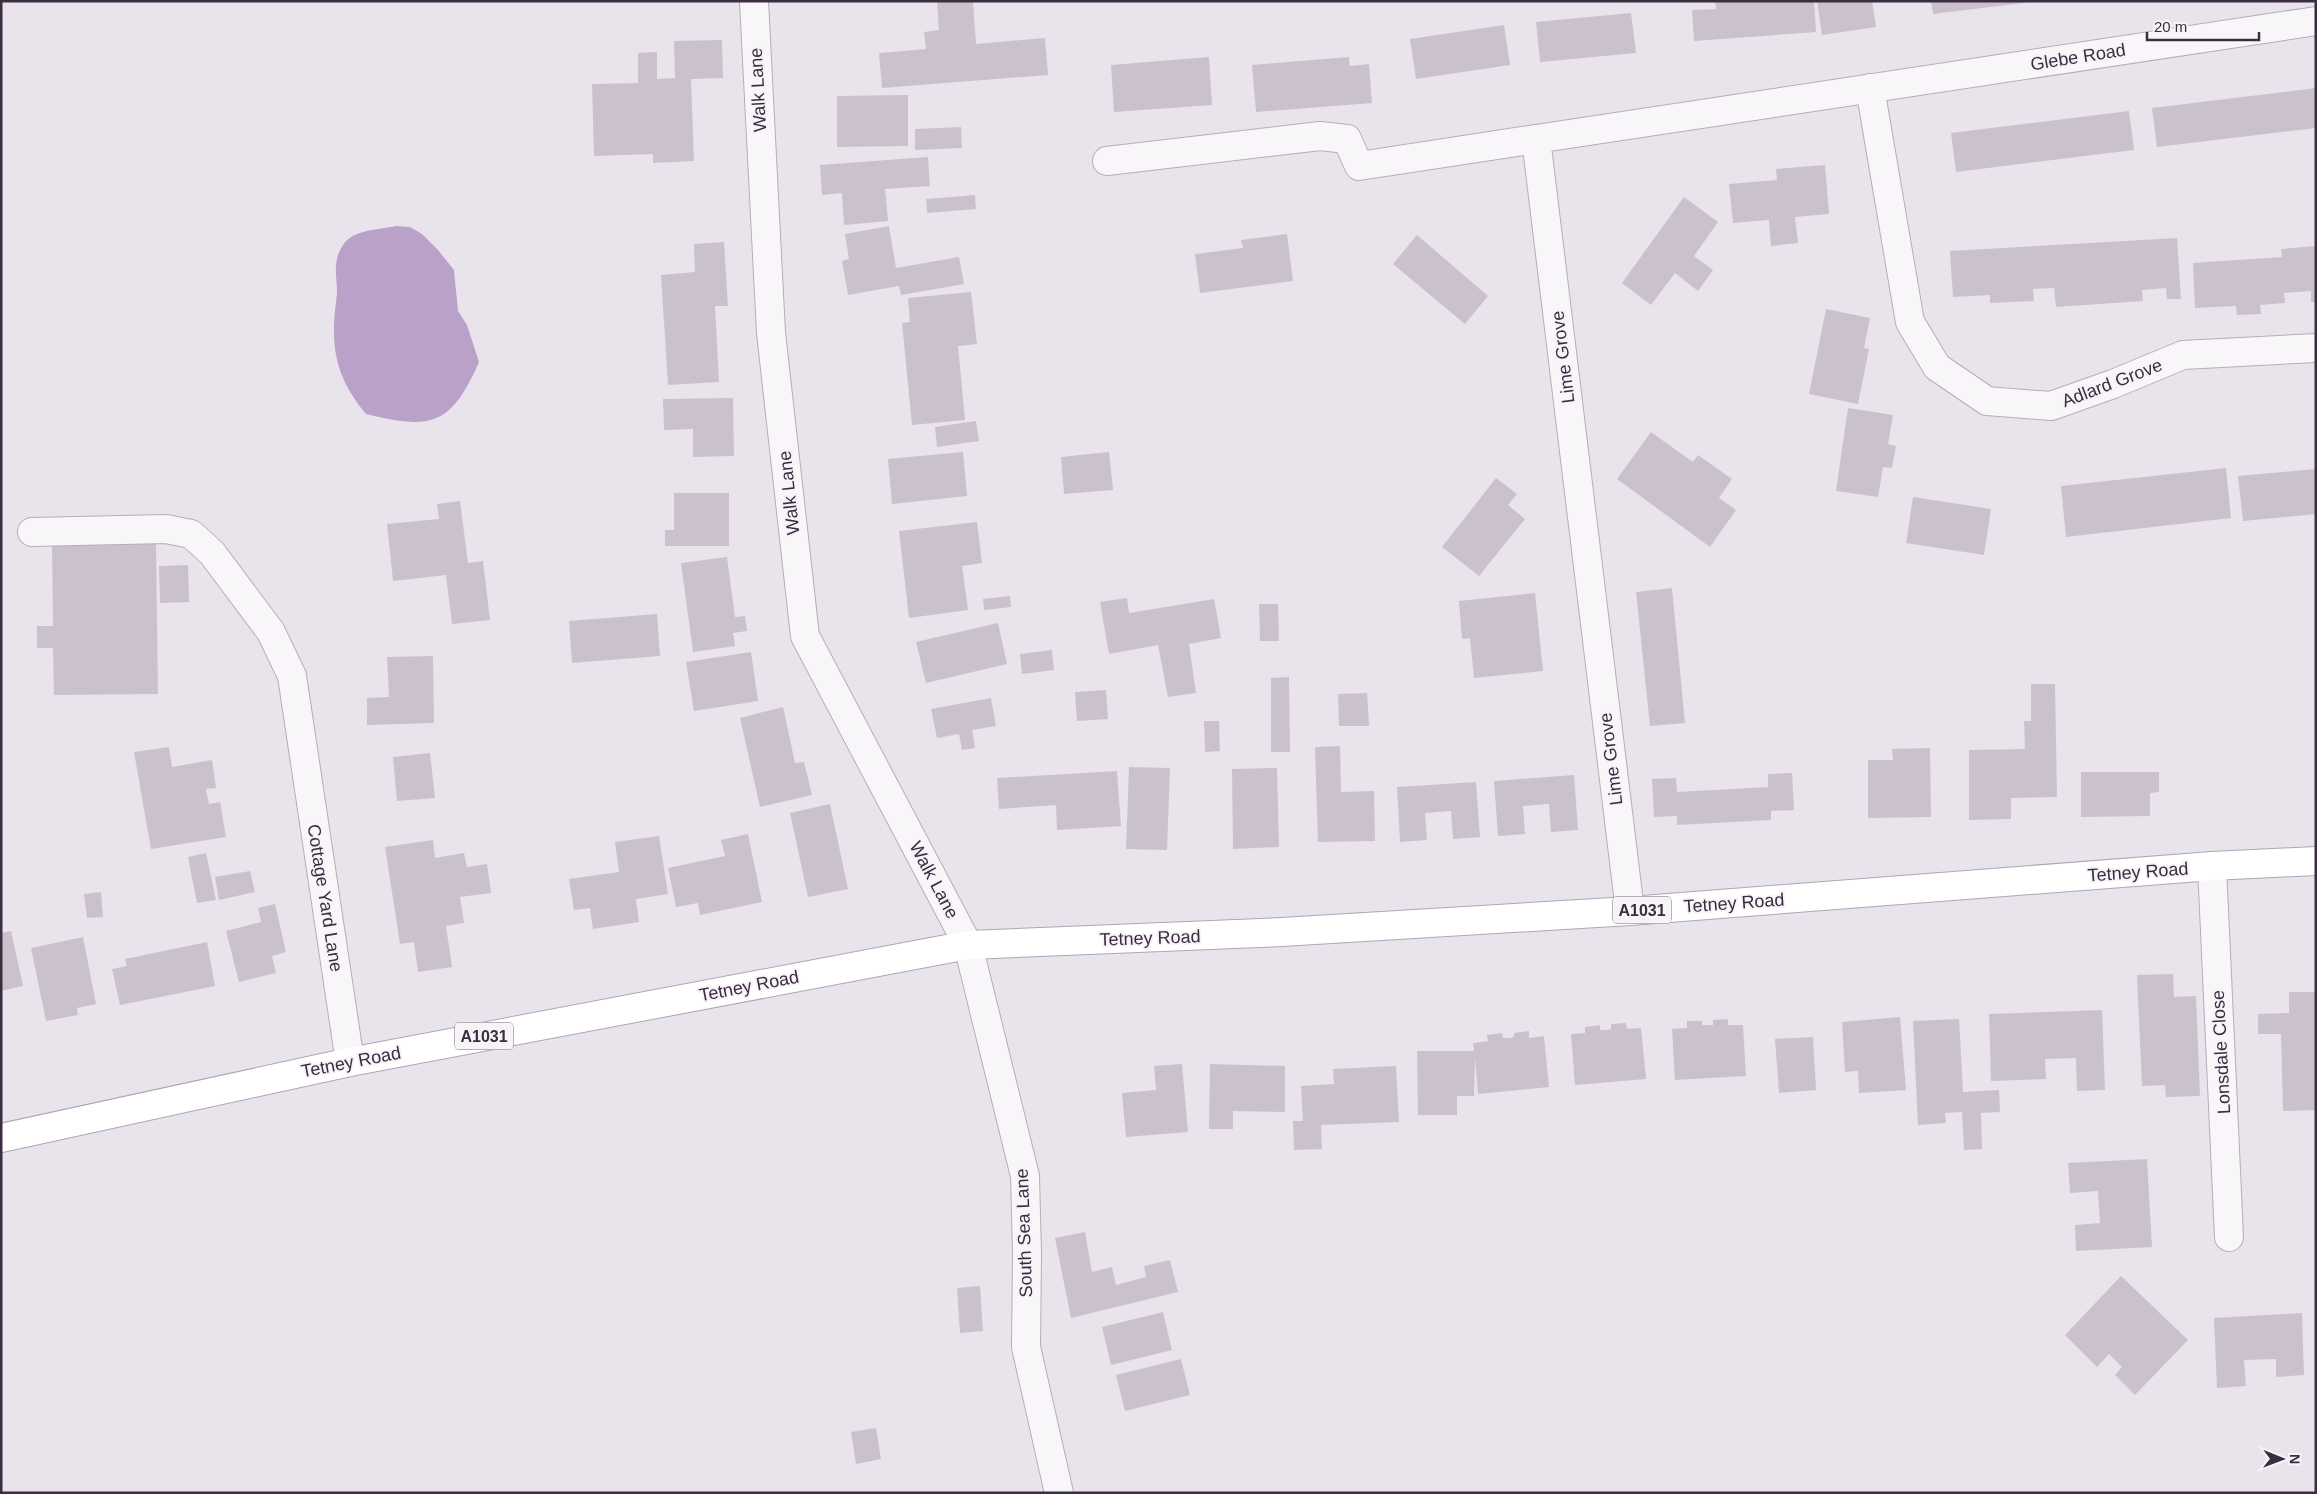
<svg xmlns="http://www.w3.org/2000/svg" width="2317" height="1494" font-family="Helvetica,sans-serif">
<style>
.water{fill:#b9a1c8}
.building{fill:#cac1cd}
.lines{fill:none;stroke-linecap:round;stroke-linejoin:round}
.minor-casing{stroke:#b5adb8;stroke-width:30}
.major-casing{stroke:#b0a4b6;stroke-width:30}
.minor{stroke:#f9f6f9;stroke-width:28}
.major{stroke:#fff;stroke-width:28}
.labels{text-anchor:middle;stroke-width:4;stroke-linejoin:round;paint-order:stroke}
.shield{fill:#f7f4f8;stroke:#746879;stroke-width:1}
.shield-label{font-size:16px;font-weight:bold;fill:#3c2c42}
.street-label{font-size:18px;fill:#3c2c42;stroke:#f7f4f8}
</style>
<rect width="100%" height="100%" fill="#e9e4eb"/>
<path class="water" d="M396,226L410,227L422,234L438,250L454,270L458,311L467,325L479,362C451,426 431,430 366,414C344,388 333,362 334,327C334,316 336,304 337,293C337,275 332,262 343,245C354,229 378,230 396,226Z"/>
<g class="building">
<polygon points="937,1 973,1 976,44 1045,38 1048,75 882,88 879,53 926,49 924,32 939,30"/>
<polygon points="1715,1 1814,1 1816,32 1694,41 1692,10 1716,9"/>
<polygon points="1817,1 1872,1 1876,27 1822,35"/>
<polygon points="1931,1 2031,1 2031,2 1933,14"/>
<polygon points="1631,13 1636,53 1540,62 1536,22"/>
<polygon points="1504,25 1510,65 1416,79 1410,39"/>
<polygon points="722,40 723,78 691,79 694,161 653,163 653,154 594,156 592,84 638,83 638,53 657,52 657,79 675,78 674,41"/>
<polygon points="1209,57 1212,105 1114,112 1111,65"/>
<polygon points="1349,57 1350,66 1369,64 1372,103 1256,112 1252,65"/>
<polygon points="2316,88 2316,128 2157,147 2152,108"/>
<polygon points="908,95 908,146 837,147 837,96"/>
<polygon points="2129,111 2134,150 1956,172 1951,133"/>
<polygon points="961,127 962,148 915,150 915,129"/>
<polygon points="928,157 930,186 885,189 888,221 844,225 842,193 822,195 820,165"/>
<polygon points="1825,165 1829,214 1795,217 1798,243 1771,246 1769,220 1733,223 1729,184 1777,180 1776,169"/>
<polygon points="975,195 976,209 927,213 926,199"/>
<polygon points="1684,197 1718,222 1694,256 1713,270 1698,291 1675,273 1651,305 1622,283"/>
<polygon points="889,226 896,268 959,257 964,284 901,295 899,286 848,295 842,261 849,259 845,234"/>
<polygon points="1287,234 1293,281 1200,293 1195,254 1243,248 1241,240"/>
<polygon points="1417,235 1488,296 1465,324 1393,264"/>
<polygon points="2177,238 2181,299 2167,299 2166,288 2142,290 2143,301 2056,307 2054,288 2033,289 2034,301 1990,303 1990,295 1953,297 1950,251"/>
<polygon points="724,242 728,306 715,306 719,382 668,385 661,275 695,272 694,244"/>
<polygon points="2316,246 2316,302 2311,302 2311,291 2284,293 2285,303 2260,305 2261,314 2237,315 2236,306 2195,308 2193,263 2282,257 2281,249"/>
<polygon points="971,292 977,344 958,346 965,420 912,425 902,323 910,322 908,298"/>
<polygon points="1826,309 1870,318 1864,348 1869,349 1858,404 1809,394"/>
<polygon points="733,398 734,456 693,457 693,429 664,430 663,399"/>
<polygon points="1848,408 1893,415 1888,444 1896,446 1892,468 1883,467 1878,497 1836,491"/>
<polygon points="976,421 979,441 937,447 935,427"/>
<polygon points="1651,432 1693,462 1698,455 1732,479 1719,498 1736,510 1710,547 1617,479"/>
<polygon points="963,452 967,496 892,504 888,459"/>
<polygon points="1109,452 1113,490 1064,494 1061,457"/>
<polygon points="2226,468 2231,518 2066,537 2061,486"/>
<polygon points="2316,469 2316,514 2243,521 2238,476"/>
<polygon points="1496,478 1517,494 1508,505 1525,519 1479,576 1442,547"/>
<polygon points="674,493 729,493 729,546 665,546 665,530 674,530"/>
<polygon points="1913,497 1991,509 1984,555 1906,543"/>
<polygon points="460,501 468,563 483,561 490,620 452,624 446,575 393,581 387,524 439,519 437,504"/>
<polygon points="977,522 982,563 962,566 968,610 909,618 899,531"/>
<polygon points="156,542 158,694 54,695 53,648 37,648 37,626 53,626 52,544"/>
<polygon points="727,557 735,617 745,616 747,631 733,633 735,646 693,652 681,563"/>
<polygon points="188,565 189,602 160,603 159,566"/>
<polygon points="1672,588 1685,723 1650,726 1636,592"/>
<polygon points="1535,593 1543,671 1474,678 1470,638 1462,639 1459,601"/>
<polygon points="1010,596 1011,607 984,610 983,599"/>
<polygon points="1127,598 1129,613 1214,599 1221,638 1189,644 1196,693 1168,697 1158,645 1109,654 1100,602"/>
<polygon points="1259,604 1278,604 1279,641 1260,641"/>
<polygon points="657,614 660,656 572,663 569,621"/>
<polygon points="998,623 1007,664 926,683 916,642"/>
<polygon points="1052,650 1054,670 1022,674 1020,654"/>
<polygon points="751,652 758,701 694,711 686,662"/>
<polygon points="433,656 434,723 367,725 367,698 389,697 387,657"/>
<polygon points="1289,677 1290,752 1271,752 1271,678"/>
<polygon points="2031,684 2055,684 2057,797 2011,798 2011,819 1969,820 1969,750 2025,749 2024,721 2031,721"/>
<polygon points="1106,690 1108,719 1077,721 1075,692"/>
<polygon points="1367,693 1369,726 1339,726 1338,694"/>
<polygon points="991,698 996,726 972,730 975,748 962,750 959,734 937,738 931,709"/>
<polygon points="783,707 795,763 804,762 812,795 760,807 740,718"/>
<polygon points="1204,721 1219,721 1220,751 1205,752"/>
<polygon points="1340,746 1341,792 1374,791 1375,841 1318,842 1315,747"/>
<polygon points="169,747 172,767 212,760 216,788 206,789 209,804 220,802 226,837 151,849 134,752"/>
<polygon points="1930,748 1931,817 1868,818 1868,760 1893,760 1892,749"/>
<polygon points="430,753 435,798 397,801 393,757"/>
<polygon points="1129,767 1170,768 1167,850 1126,849"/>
<polygon points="1277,768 1279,847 1233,849 1232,769"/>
<polygon points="1117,771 1121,826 1057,830 1056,805 999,809 997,778"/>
<polygon points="2081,772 2159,772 2159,792 2150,793 2150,816 2081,817"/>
<polygon points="1792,773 1794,810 1771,811 1771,820 1677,825 1677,816 1654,817 1652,779 1676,778 1677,792 1768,787 1768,774"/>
<polygon points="1574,775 1578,830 1551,832 1549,804 1535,805 1523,806 1525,834 1498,836 1494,781"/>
<polygon points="1476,782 1480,837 1453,839 1451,811 1425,813 1427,840 1400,842 1397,787"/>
<polygon points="830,804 848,889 808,897 790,813"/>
<polygon points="748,834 762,902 700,915 698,903 676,907 668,868 725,856 721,840"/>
<polygon points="659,836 668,894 636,899 639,922 593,929 590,908 574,910 569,879 619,872 615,842"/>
<polygon points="433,840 435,858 464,853 467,867 487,864 491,893 460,897 464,923 446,926 452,967 418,972 414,942 400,944 385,847"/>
<polygon points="206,853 216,900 197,903 188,857"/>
<polygon points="250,871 255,892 219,900 215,877"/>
<polygon points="101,892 103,917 87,918 84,894"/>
<polygon points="275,904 286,952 272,956 276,973 239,982 226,931 261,922 258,908"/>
<polygon points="11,931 23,986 1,991 1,933"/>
<polygon points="83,937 96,1004 77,1008 78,1015 46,1021 31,948"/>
<polygon points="207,942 215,986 120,1005 112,969 127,966 125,959"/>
<polygon points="2173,974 2174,997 2196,996 2200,1096 2166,1097 2165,1085 2142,1086 2137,975"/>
<polygon points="2289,992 2316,992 2316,1110 2283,1111 2281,1034 2258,1034 2258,1014 2289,1013"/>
<polygon points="2102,1010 2105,1090 2077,1091 2076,1058 2045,1059 2046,1079 1991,1081 1989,1014"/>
<polygon points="1900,1017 1906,1090 1859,1093 1858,1071 1845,1072 1842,1022"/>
<polygon points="1728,1019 1728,1025 1743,1025 1746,1076 1675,1080 1672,1029 1687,1028 1687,1021 1702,1021 1702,1025 1713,1025 1713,1020"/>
<polygon points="1959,1019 1963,1092 1999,1090 2000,1112 1981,1113 1982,1149 1964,1150 1962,1112 1945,1113 1946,1123 1918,1125 1913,1021"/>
<polygon points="1626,1023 1627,1029 1641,1028 1646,1079 1575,1085 1571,1034 1585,1033 1585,1027 1600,1025 1600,1030 1606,1030 1611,1029 1611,1024"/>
<polygon points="1529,1031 1529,1038 1544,1036 1549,1087 1478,1094 1475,1057 1474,1096 1457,1096 1457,1115 1418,1115 1417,1051 1474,1051 1473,1043 1488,1041 1487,1035 1502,1033 1503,1038 1509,1038 1514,1037 1514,1033"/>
<polygon points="1813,1037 1816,1090 1779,1093 1775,1039"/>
<polygon points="1182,1064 1188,1132 1126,1137 1122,1093 1156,1090 1154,1066"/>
<polygon points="1210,1064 1285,1066 1285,1112 1233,1111 1233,1129 1209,1129"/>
<polygon points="1396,1066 1399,1122 1321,1125 1322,1149 1294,1150 1293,1121 1303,1121 1301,1086 1334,1084 1333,1069"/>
<polygon points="2147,1159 2152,1247 2076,1251 2075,1225 2100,1223 2098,1191 2070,1193 2068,1163"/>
<polygon points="1085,1232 1092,1272 1112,1267 1116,1285 1146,1277 1144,1266 1170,1260 1178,1292 1071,1318 1055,1238"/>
<polygon points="2121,1276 2188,1340 2135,1395 2115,1375 2122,1367 2109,1354 2097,1367 2065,1335"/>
<polygon points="980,1286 983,1331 960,1333 957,1288"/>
<polygon points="1163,1312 1172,1350 1111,1365 1102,1327"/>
<polygon points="2302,1313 2304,1375 2276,1377 2276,1359 2244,1360 2246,1386 2217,1388 2214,1318"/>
<polygon points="1181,1359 1190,1395 1125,1411 1116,1375"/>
<polygon points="876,1428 881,1459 856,1464 851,1432"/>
</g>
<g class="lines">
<g class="minor-casing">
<g id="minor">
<polyline points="754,1 771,333 805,636 968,945 1025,1176 1027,1254 1026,1347 1059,1493"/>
<polyline points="1870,88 1910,322 1937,367 1987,401 2051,406 2113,384 2183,355 2316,348"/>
<polyline points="1107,161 1320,136 1347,139 1359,166 1536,139"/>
<polyline points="32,532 166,529 191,534 212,553 271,632 292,676 350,1062"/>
<polyline points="2212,866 2229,1237"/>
<polyline points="1630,911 1536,139 2316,21"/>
</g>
</g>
<g class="major-casing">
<polyline id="major" points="1,1138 350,1062 968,945 1282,932 1630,911 2212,866 2316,861"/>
</g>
<use href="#minor" class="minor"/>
<use href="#major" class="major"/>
</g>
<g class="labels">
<g class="shield">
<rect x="1613" y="896.5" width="58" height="27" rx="4"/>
<rect x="455" y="1022.5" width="58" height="27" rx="4"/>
</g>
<g class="shield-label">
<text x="1642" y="916">A1031</text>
<text x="484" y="1042">A1031</text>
</g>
<g class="street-label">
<text transform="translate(2078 57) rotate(-9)" y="6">Glebe Road</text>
<text transform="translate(758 90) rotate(-93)" y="6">Walk Lane</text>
<text transform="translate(1563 357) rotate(-97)" y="6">Lime Grove</text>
<text transform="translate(2112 383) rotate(-21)" y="6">Adlard Grove</text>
<text transform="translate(789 493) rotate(-96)" y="6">Walk Lane</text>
<text transform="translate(1611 759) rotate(-97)" y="6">Lime Grove</text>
<text transform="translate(2138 872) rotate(-4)" y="6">Tetney Road</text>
<text transform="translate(934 880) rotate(62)" y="6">Walk Lane</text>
<text transform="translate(325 898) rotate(81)" y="6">Cottage Yard Lane</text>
<text transform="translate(1734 903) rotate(-4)" y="6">Tetney Road</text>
<text transform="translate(1150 938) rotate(-2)" y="6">Tetney Road</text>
<text transform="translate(749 986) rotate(-11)" y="6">Tetney Road</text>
<text transform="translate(2221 1052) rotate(-93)" y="6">Lonsdale Close</text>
<text transform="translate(351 1062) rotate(-11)" y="6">Tetney Road</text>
<text transform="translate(1024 1233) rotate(-92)" y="6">South Sea Lane</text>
</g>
</g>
<rect width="2317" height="1494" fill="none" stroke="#3c2c42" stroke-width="5"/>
<g transform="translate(2282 1459) rotate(91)" stroke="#f7f4f8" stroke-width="4" paint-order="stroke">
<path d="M0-4L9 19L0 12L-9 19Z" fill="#3c2c42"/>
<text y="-8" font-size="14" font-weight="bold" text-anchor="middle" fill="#3c2c42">N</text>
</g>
<path d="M2147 32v8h112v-8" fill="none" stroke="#3c2c42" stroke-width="2.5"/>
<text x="2154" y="32" font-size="15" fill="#3c2c42" stroke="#f7f4f8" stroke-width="4" paint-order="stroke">20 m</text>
</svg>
